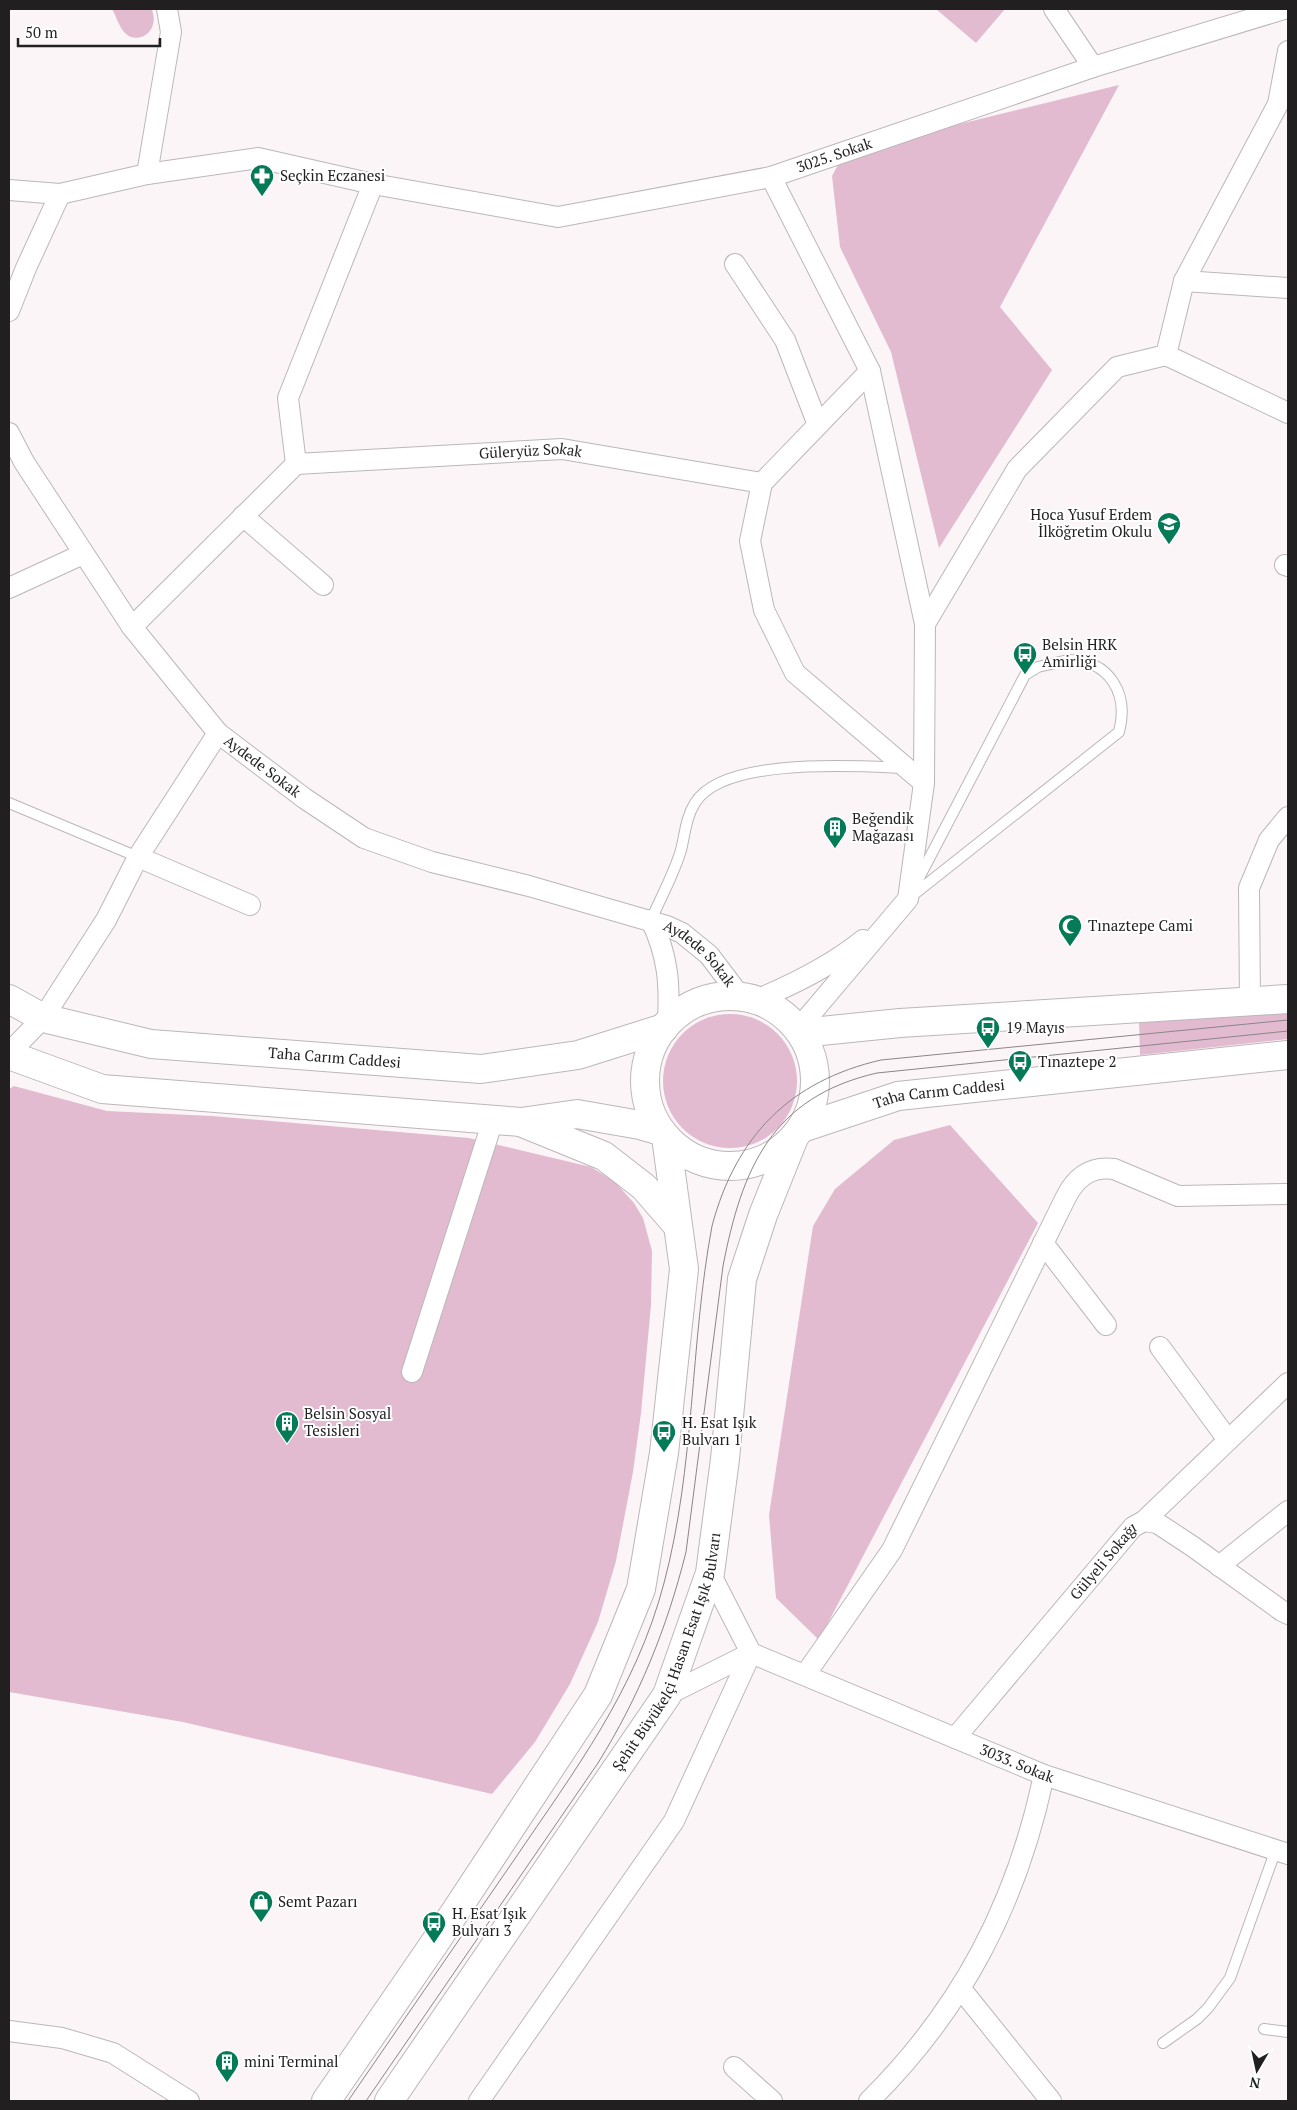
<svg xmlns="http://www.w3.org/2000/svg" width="1297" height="2110" font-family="'PT Serif',serif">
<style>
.green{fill:#e2bbd1}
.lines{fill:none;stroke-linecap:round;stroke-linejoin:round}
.lane-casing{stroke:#bdb6b9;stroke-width:12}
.street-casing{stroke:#bdb6b9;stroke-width:22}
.secondary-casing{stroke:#bdb6b9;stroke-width:30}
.primary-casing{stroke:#bdb6b9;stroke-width:30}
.lane{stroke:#fff;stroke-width:10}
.street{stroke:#fff;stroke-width:20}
.secondary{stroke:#fff;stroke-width:28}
.primary{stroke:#fff;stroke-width:28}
.tram{stroke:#8a8688;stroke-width:1}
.labels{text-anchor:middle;stroke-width:4;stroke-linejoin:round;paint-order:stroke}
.street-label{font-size:15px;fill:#211f20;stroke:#fff}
.poi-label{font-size:15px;fill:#211f20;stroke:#fff;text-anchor:start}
</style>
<rect width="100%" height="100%" fill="#fcf5f8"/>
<g class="green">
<path d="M112,9H152C153,14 155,19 153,24C151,36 135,43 125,33C119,27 116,16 112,9Z"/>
<polygon points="936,9 1005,9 976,43"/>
<polygon points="1119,85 1000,307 1052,370 939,548 891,352 840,247 832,176 845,152"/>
<polygon points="1288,1010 1288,1039 1140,1055 1139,1021"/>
<circle cx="730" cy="1081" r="67"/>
<polygon points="14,1086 107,1111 212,1116 469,1138 591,1167 615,1182 634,1203 643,1218 652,1251 651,1305 641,1413 633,1472 616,1561 598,1622 570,1684 535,1742 492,1794 183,1722 9,1692 9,1089"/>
<polygon points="950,1125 1038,1223 819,1640 776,1598 769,1515 813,1226 835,1189 894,1140"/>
</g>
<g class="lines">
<g class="lane-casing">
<g id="lane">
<path d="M1068,660C1110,660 1129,694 1119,732L908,899L1025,675L1038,667Z"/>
<polyline points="9,803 138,857"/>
<path d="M651,920C661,897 674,874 681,850C685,834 686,817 695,803C723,757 854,766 902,768"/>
<polyline points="1264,2029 1288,2032"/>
<polyline points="1163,2043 1197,2019 1208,2008 1230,1978 1275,1852"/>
</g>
</g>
<g class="street-casing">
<g id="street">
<polyline points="1054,9 1093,67"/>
<polyline points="147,174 171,32 167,9"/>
<polyline points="771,177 870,371 925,624 924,783 908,899 798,1029"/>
<path id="s1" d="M9,190L60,194L147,174L258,158L373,184L558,217L771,177L1093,67L1284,9"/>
<polyline points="735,264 785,340 818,425"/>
<polyline points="1184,281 1288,288"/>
<polyline points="9,311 26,268 60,194"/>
<polyline points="1166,355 1288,413"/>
<polyline points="870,371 762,483 750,541 764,610 795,673 924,783"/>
<path id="s2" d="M9,433L24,462L132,627L218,733L304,798L364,838L432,862L529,886L667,926L682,933L709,955L740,996"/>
<path id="s3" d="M296,464L562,449L762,483"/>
<polyline points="296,464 288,398 373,184"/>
<polyline points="243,516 323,585"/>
<polyline points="1285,565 1288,566"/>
<polyline points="9,588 83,554"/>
<polyline points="925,624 1017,469 1117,367 1166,355 1184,281 1278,104 1288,51"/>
<polyline points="132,627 296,464"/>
<polyline points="138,857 250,905"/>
<path d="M651,920C668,956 670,983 668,1022"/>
<path d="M756,1000C794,984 831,966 863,940"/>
<polyline points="1250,1003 1249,888 1269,840 1288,817"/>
<polyline points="9,1053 43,1018 106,920 138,857 218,733"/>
<polyline points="1043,1243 1106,1325"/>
<polyline points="1160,1347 1228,1440"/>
<polyline points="412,1372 493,1120"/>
<polyline points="1144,1521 1288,1383"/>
<polyline points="1219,1566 1288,1511"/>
<path d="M805,1675L892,1550L1066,1197C1076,1177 1091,1166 1114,1169L1178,1196L1288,1194"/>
<polyline points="667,1695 751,1653 710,1573"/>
<path id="s4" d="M955,1738L1133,1527L1144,1521L1157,1523L1192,1546L1282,1611L1288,1614"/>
<polyline points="961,1989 1051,2101"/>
<polyline points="9,2031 62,2038 113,2053 189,2101"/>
<polyline points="734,2067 772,2101"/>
<path id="s5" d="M479,2101L674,1821L751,1653L1044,1775L1288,1854"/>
<path d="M869,2101C962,2009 1017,1903 1044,1775"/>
</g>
</g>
<g class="secondary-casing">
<g id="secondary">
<polyline points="801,1033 900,1023 1288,999"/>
<path id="s6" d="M802,1128L898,1096L1288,1055"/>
</g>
</g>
<g class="primary-casing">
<g id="primary">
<circle cx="730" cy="1081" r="85"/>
<path id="s7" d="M9,999L43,1018L151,1044L481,1069L578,1055L664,1028"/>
<polyline points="9,1055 102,1089 521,1122 577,1114 640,1125 661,1131"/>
<polyline points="523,1123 604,1156 644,1187 677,1225"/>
<polyline points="326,2101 434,1944 598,1695 641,1589 664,1453 684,1269 666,1137"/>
<path id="s8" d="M389,2101L667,1695L710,1573L725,1459L742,1279L763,1215L793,1140"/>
</g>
</g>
<use href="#lane" class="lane"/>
<use href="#street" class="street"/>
<use href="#secondary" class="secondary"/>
<use href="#primary" class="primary"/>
<g class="tram">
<path d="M348,2101C403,2021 459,1940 514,1860C575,1770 636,1690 664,1583C695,1467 690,1344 712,1226C736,1136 790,1081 881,1060L1288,1020"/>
<path d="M366,2101L598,1763C639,1697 667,1628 686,1552L723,1266C742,1168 772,1097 877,1073L1288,1031"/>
</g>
</g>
<defs>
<g id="pharmacy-pin" transform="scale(1.25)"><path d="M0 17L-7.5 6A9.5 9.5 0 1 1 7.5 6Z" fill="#057a56" stroke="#fff"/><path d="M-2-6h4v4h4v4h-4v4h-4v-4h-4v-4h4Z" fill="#fff"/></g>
<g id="school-pin" transform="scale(1.25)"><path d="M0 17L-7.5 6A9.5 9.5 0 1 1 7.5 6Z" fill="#057a56" stroke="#fff"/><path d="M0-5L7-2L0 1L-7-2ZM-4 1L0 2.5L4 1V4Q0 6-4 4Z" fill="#fff"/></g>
<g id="bus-pin" transform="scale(1.25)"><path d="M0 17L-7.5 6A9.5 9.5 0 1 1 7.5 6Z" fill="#057a56" stroke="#fff"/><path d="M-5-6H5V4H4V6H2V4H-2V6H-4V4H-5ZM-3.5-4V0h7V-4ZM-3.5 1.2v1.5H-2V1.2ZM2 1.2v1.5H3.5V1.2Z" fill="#fff"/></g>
<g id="building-pin" transform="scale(1.25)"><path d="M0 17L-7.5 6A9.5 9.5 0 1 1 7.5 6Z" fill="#057a56" stroke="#fff"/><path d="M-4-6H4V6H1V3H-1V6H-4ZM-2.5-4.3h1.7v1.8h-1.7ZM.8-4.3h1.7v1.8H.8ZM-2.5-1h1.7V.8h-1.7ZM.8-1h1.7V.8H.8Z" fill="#fff"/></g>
<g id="mosque-pin" transform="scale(1.25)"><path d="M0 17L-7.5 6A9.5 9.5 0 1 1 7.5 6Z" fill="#057a56" stroke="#fff"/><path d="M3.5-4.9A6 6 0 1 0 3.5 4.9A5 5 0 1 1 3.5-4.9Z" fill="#fff"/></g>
<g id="shop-pin" transform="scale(1.25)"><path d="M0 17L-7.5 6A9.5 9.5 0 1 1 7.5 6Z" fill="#057a56" stroke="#fff"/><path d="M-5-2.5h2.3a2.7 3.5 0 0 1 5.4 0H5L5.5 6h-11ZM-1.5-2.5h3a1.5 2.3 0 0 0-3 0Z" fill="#fff"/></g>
</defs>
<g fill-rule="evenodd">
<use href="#pharmacy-pin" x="262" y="176"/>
<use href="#school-pin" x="1169" y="524"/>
<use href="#bus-pin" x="1025" y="654"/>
<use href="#building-pin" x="835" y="828"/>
<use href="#mosque-pin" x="1070" y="926"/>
<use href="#bus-pin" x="988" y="1028"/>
<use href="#bus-pin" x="1020" y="1062"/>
<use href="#building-pin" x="287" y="1423"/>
<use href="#bus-pin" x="664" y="1432"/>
<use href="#shop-pin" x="261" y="1902"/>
<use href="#bus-pin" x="434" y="1923"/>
<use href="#building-pin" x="227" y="2062"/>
</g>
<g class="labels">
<g class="street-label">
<text dy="5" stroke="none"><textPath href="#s1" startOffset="842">3025. Sokak</textPath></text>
<text dy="5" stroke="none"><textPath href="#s3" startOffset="235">Güleryüz Sokak</textPath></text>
<text dy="5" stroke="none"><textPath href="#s2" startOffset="422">Aydede Sokak</textPath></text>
<text dy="5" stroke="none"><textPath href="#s2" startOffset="905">Aydede Sokak</textPath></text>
<text dy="5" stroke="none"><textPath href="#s7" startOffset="334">Taha Carım Caddesi</textPath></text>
<text dy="5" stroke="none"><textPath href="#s6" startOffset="142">Taha Carım Caddesi</textPath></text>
<text dy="5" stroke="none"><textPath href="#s4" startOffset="231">Gülyeli Sokağı</textPath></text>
<text dy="5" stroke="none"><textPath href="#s8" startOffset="532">Şehit Büyükelçi Hasan Esat Işık Bulvarı</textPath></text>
<text dy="5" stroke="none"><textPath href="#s5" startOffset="814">3033. Sokak</textPath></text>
</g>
<g class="poi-label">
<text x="280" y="181">Seçkin Eczanesi</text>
<text x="1152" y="520" text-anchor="end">Hoca Yusuf Erdem<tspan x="1152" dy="17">İlköğretim Okulu</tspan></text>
<text x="1042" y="650">Belsin HRK<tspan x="1042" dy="17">Amirliği</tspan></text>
<text x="852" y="824">Beğendik<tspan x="852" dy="17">Mağazası</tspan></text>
<text x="1088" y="931">Tınaztepe Cami</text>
<text x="1006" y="1033">19 Mayıs</text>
<text x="1038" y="1067">Tınaztepe 2</text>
<text x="304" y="1419">Belsin Sosyal<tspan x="304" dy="17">Tesisleri</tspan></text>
<text x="682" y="1428">H. Esat Işık<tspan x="682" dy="17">Bulvarı 1</tspan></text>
<text x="278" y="1907">Semt Pazarı</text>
<text x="452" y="1919">H. Esat Işık<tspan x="452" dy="17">Bulvarı 3</tspan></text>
<text x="244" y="2067">mini Terminal</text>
</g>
</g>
<rect width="1297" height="2110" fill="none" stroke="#211f20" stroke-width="20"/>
<g transform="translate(1257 2070) rotate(189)" stroke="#ffffff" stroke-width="4" paint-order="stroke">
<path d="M0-4L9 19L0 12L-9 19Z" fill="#211f20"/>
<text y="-8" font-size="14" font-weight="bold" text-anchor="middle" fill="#211f20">N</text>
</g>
<path d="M18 38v8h142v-8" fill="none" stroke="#211f20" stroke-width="2.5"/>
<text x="25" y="38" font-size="15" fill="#211f20" stroke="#ffffff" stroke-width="4" paint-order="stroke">50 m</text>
</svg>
